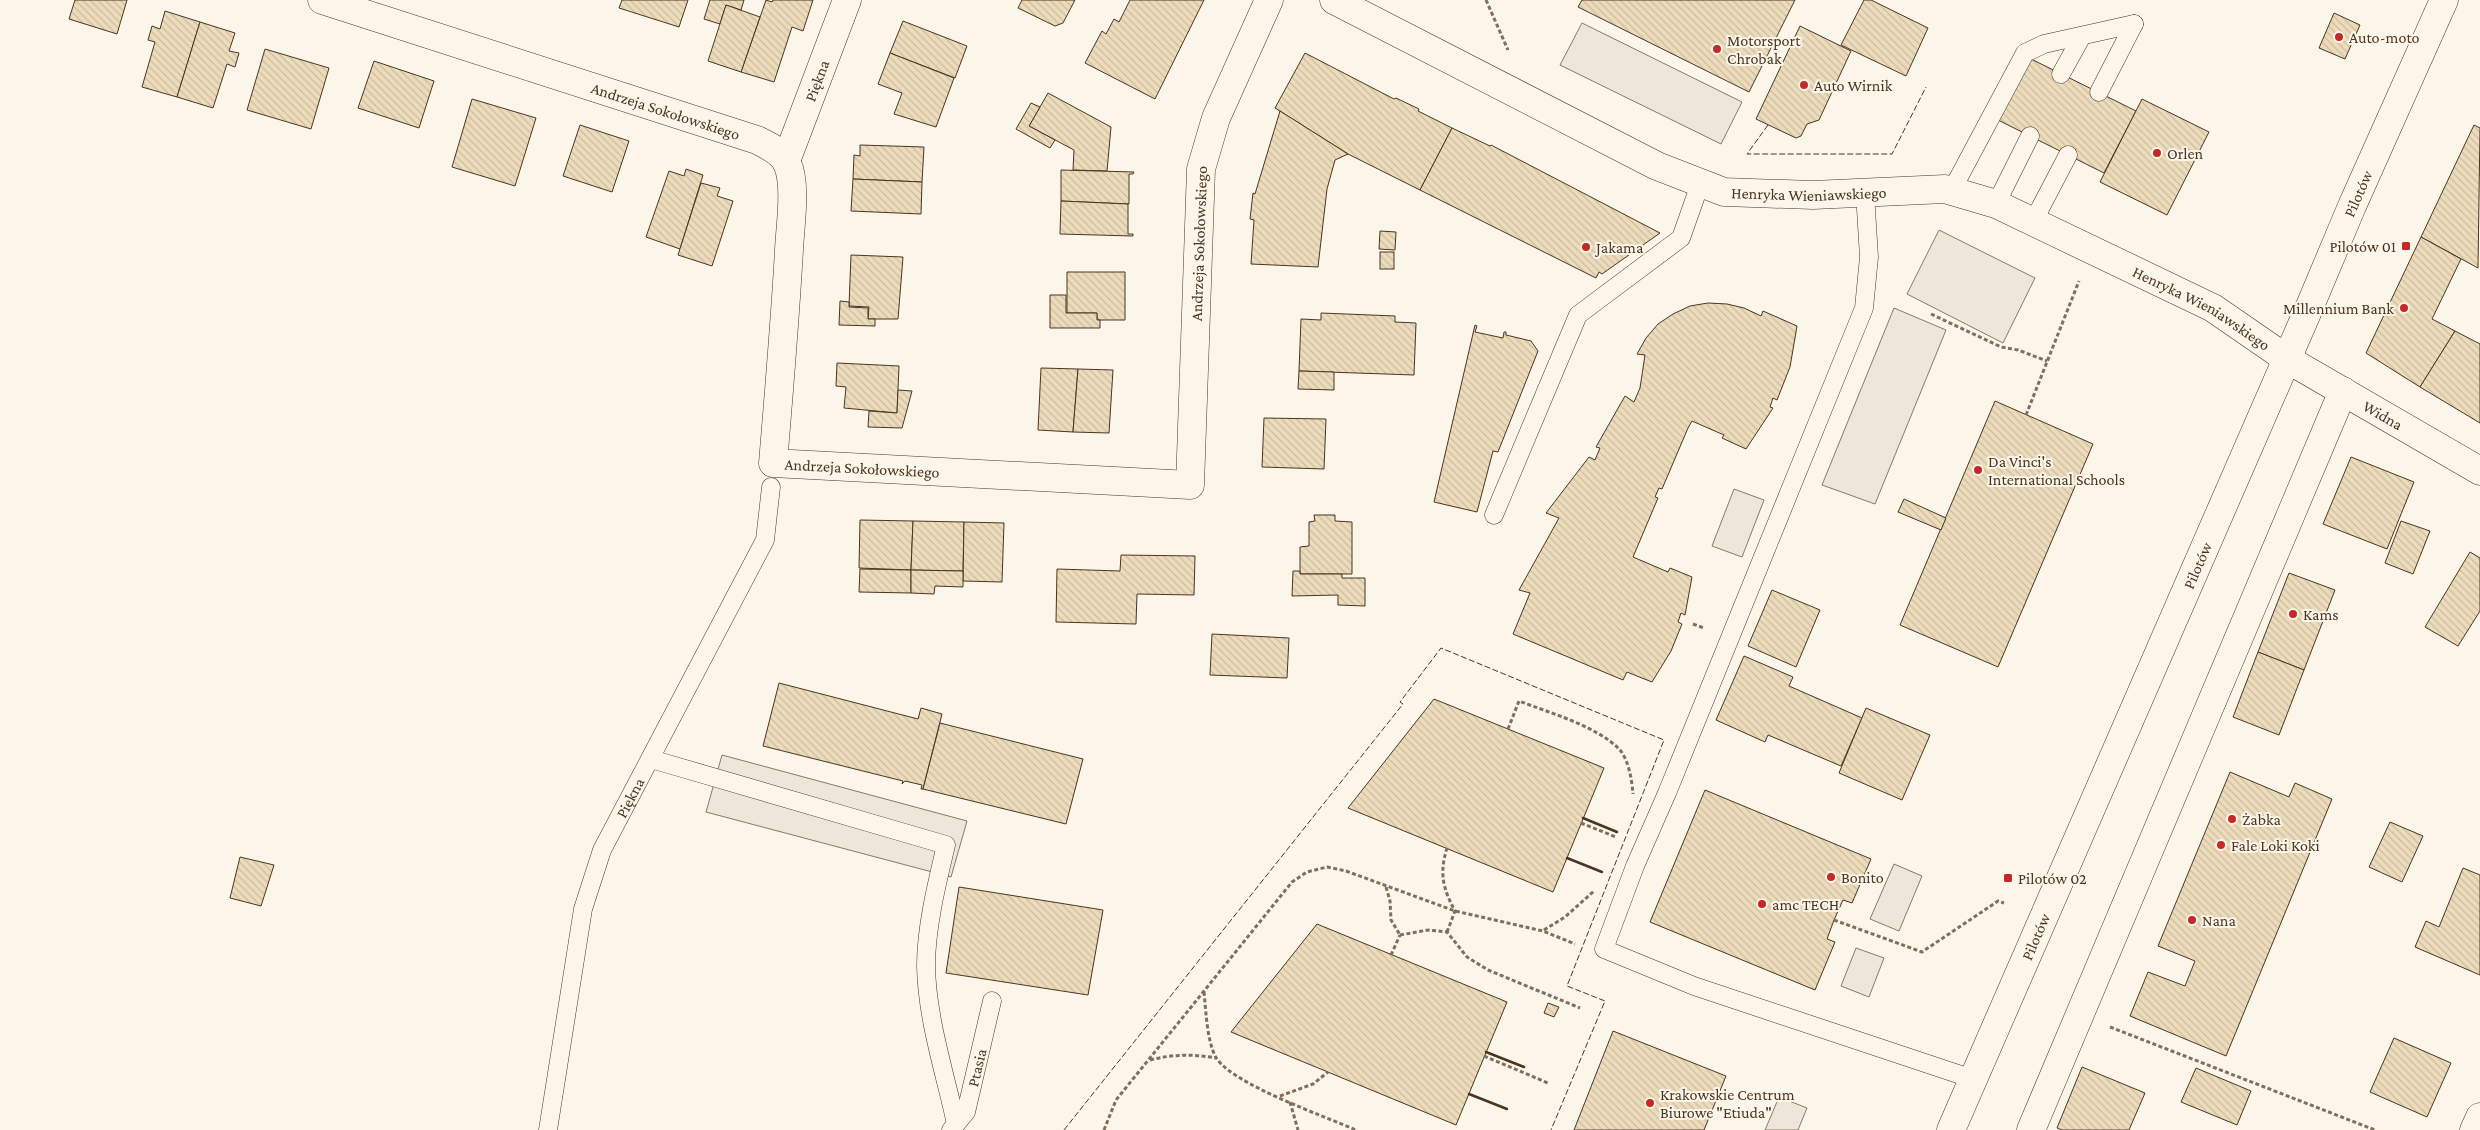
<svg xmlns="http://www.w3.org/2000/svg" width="2480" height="1130" font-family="'Crimson Pro',serif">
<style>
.pitch{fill:#ede6d9;stroke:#887966}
.parking{fill:#ede7d9;stroke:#887966}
.building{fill:url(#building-back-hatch);stroke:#4a3520}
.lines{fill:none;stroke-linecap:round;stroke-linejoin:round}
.service-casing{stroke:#4a3520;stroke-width:19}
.minor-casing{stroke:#4a3520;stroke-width:29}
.tertiary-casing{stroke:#4a3520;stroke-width:29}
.path{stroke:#7f6f5c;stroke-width:3;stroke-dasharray:4 2.5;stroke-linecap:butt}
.service{stroke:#fbf6e9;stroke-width:18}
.minor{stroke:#fbf6e9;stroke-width:28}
.tertiary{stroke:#fbf6e9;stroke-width:28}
.fence{stroke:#4a3520;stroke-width:1;stroke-dasharray:6 2.5;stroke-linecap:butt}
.wall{stroke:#4a3520;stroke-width:2.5}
.poi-dot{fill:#c62828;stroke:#fbf6e9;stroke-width:2}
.labels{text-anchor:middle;stroke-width:4;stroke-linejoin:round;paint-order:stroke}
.poi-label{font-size:16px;fill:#4a3520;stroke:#fbf6e9;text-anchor:start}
.street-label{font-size:16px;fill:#4a3520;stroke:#fbf6e9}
</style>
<defs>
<pattern id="building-back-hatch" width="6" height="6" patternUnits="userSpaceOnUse" patternTransform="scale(1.25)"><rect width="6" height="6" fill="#ecdcbc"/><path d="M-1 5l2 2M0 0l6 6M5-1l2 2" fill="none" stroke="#ccbda1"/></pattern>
</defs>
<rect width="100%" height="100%" fill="#fbf6e9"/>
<polygon class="pitch" points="1939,230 2035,278 2003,343 1907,294"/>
<g class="parking">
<polygon points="1582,23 1742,102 1721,144 1560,65"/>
<polygon points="1894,308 1946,330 1875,504 1822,485"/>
<polygon points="1734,489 1764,500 1742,557 1712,546"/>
<polygon points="722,755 967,821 951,877 706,812"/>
<polygon points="1894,864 1922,876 1899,931 1870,919"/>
<polygon points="1856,948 1884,958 1869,997 1841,986"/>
<polygon points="1779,1097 1807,1108 1798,1130 1765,1130"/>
</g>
<g class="building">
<polygon points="75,0 127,0 117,34 69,19"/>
<polygon points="622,0 688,0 679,27 619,8"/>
<polygon points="710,0 744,0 741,10 726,5 720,24 704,19"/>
<polygon points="766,0 772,2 773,0 813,0 803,31 792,27 774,82 741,72"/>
<polygon points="1022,0 1075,0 1063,23 1055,26 1018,8"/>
<polygon points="1130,0 1204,0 1155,99 1085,63 1102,31 1106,34 1114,19 1119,22"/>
<polygon points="1582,0 1795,0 1749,92 1578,7"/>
<polygon points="1864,0 1871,0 1928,28 1906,76 1841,45"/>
<polygon points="726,5 760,17 741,72 708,61"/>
<polygon points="165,11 200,22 177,97 142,87 155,42 148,40 152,26 160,29"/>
<polygon points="2334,13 2360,25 2345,59 2319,48"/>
<polygon points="903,21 967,46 955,78 890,53"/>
<polygon points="200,22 235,33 229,51 239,53 235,67 227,64 213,108 177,97"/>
<polygon points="1800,26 1851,51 1819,120 1807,124 1801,136 1796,138 1756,119"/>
<polygon points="265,49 329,68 311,129 247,110"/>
<polygon points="890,53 954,78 936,127 894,114 902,93 878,84"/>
<polygon points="1305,53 1394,99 1396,98 1419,109 1418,111 1452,128 1420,190 1348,154 1275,108"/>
<polygon points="2027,57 2136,111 2104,173 1996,119"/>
<polygon points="374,61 434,81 419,128 358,108"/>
<polygon points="1048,93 1111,127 1107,171 1073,170 1074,150 1029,126"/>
<polygon points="472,99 536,118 515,186 452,167"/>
<polygon points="2142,99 2209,132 2167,215 2100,182"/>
<polygon points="1031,103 1040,107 1029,126 1055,140 1050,148 1016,129"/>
<polygon points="1280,111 1348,154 1335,160 1327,189 1318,267 1251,264 1254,220 1250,219 1253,193 1255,194"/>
<polygon points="580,125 629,141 612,192 563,176"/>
<polygon points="2474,125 2480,128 2478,268 2421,237"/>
<polygon points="1452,128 1490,146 1491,145 1660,233 1602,274 1599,272 1596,278 1420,190"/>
<polygon points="860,145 924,147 922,182 853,179 854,155 860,156"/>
<polygon points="686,169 703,175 680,249 646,237 669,171 684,176"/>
<polygon points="1061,170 1134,172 1133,174 1129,174 1129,204 1061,201"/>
<polygon points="853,179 922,182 921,214 851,211"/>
<polygon points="701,183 720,188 717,196 733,201 712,266 678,255"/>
<polygon points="1061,201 1128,204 1128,234 1133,234 1133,236 1060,234"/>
<polygon points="1380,231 1396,232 1395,250 1379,249"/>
<polygon points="2421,237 2461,259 2432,319 2455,331 2420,387 2366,353"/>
<rect x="1380" y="252" width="14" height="17"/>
<polygon points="851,255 903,257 898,319 868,319 869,307 849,306"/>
<polygon points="1067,272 1125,272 1125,320 1097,320 1097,313 1067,313"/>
<polygon points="1050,295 1066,295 1066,313 1097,313 1097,320 1100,320 1100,328 1050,328"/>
<polygon points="840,301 849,302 849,307 868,308 868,319 875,319 875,326 839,325"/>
<polygon points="1708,303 1727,304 1744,308 1761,316 1763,311 1797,326 1790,367 1777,400 1773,398 1770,407 1773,408 1746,449 1722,438 1724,435 1692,421 1688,428 1662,489 1659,488 1655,497 1658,498 1633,557 1668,572 1670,568 1692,577 1685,615 1681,613 1678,622 1682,624 1671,651 1652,682 1627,672 1623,680 1513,634 1530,593 1519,590 1559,518 1546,513 1589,457 1595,460 1600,448 1596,447 1625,396 1634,402 1640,388 1645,355 1637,354 1646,338 1658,324 1673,314 1690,306"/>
<polygon points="1321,313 1395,316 1395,322 1416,323 1414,375 1299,371 1301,319 1321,320"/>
<polygon points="1475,325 1477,326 1475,332 1503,338 1504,332 1506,332 1506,335 1531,341 1538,351 1498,452 1493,451 1477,512 1434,502"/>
<polygon points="2455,331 2480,344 2480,423 2420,387"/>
<polygon points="837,363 899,366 897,413 844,408 846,387 836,386"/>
<polygon points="1041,368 1078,369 1073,432 1038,430"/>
<polygon points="1078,369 1113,370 1109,433 1073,432"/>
<polygon points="1299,371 1334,372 1334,390 1298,389"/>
<polygon points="898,390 912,391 902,428 868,427 869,411 897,413"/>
<polygon points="1995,401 2093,444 1998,667 1900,625"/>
<polygon points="1264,418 1326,419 1324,469 1262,467"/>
<polygon points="2351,457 2414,482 2387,549 2323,524"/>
<polygon points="1904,499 1946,518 1941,530 1898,512"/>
<polygon points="1314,515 1335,515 1335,521 1352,522 1352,574 1300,574 1300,547 1309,546 1309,522 1315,521"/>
<polygon points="860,520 913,521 911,570 859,568"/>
<polygon points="913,521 964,522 963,571 911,570"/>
<polygon points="2401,521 2430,531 2413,574 2385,563"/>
<polygon points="964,522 1004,523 1002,582 963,581"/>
<polygon points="2470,552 2480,558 2480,611 2458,646 2425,627"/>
<polygon points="1121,555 1195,556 1194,595 1137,594 1136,624 1056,622 1057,569 1120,571"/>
<polygon points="860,569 911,570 911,593 859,592"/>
<polygon points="911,570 963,571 963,587 935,586 934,594 911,593"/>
<polygon points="1293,571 1300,571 1300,574 1342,574 1342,578 1365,578 1365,606 1338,605 1338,595 1292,596"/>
<polygon points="2289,573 2335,590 2304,670 2258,652"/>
<polygon points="1772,590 1820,610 1796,667 1748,646"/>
<polygon points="1212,634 1289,638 1287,678 1210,675"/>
<polygon points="2258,652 2304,670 2279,735 2233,717"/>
<polygon points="1744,656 1793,677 1789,686 1862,718 1841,766 1768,735 1765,742 1716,720"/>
<polygon points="779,683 918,719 921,708 942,714 923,789 921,789 922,785 905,781 902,784 903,781 763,746"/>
<polygon points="1434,699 1604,768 1553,892 1348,808"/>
<polygon points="1866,708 1930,735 1902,800 1839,773"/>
<polygon points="940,723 1083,759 1066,824 923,789"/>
<polygon points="2230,772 2289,797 2295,783 2332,799 2226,1056 2130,1016 2148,972 2185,986 2195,961 2158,946"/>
<polygon points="1705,790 1871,859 1852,903 1843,900 1834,920 1827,939 1835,942 1815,990 1650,922"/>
<polygon points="2390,822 2423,836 2402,882 2369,867"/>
<polygon points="240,857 274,865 261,906 230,898"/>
<polygon points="2463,868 2480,875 2480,975 2415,947 2426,921 2439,927"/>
<polygon points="959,887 1103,910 1088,995 946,973"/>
<polygon points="1317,924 1507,1002 1456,1125 1231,1032"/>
<polygon points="1548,1003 1559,1007 1554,1017 1544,1013"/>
<polygon points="1613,1031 1726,1076 1704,1130 1574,1130"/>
<polygon points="2394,1038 2451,1063 2427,1117 2370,1092"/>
<polygon points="2082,1067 2145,1093 2129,1130 2062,1130 2057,1128"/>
<polygon points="2196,1068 2251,1091 2237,1125 2181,1102"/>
</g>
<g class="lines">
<g class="service-casing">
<g id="service">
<polyline points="2061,74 2082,36"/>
<polyline points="2099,92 2134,24"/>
<polyline points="1952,190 2025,53 2044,44 2134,24"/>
<polyline points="1865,193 1869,257 1864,308 1667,793 1635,866 1604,949 1694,986 1973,1079"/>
<polyline points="1996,204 2030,136"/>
<polyline points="2034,220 2068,155"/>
<polyline points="1494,515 1578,315 1681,238 1700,184"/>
<path d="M651,759L946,845C937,883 926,927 926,966C927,1019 945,1073 956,1124"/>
<path id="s1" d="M548,1130L583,909L602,850L765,540L771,487"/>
<path id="s2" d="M951,1130L966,1112L992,1001"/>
</g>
</g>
<g class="minor-casing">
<g id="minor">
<path id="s3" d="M322,0L757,140C767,145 782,152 787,163C797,185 790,226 789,250C785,321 779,392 773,463L1190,485L1201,169L1216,118L1269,0"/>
<path id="s4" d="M1334,0L1657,166L1724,192L1813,195L1945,189L1996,204L2213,308L2287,359L2480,471"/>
<path id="s5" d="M786,161L847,0"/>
<polyline points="2031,1130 2343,391"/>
<polyline points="2474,1130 2480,1117"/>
</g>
</g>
<g class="tertiary-casing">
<g id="tertiary">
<path id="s6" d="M1951,1130L2310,306L2352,206L2444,0"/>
</g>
</g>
<g class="path">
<polyline points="1486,0 1508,50"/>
<polyline points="1931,314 2001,347 2018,350 2047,361"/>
<polyline points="2026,415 2079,281"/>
<polyline points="1693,624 1704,628"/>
<path d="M1508,729L1519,701C1550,713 1597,726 1620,750C1629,761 1632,781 1633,794"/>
<polyline points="1581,823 1616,837"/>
<polyline points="1386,887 1390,901 1391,920 1400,935"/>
<polyline points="1834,920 1922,952 1998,901 2004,903"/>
<polyline points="1544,930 1565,917 1594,891"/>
<path d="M1447,932L1455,911C1443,889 1439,873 1447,848"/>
<polyline points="1400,935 1428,930 1447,932 1467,957 1488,970 1580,1008"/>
<polyline points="1391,955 1400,935"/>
<path d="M1204,992C1206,1011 1207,1044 1217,1059C1235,1085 1324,1116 1356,1130"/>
<polyline points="2110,1027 2375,1130"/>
<polyline points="1484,1056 1548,1083"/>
<path d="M1150,1060C1173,1054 1194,1054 1216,1058"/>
<polyline points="1280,1096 1313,1084 1328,1072"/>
<polyline points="1290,1102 1298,1130"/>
<polyline points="1104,1130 1116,1100 1292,882 1307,872 1327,867 1346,871 1455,911 1543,931 1575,944"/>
</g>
<use href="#service" class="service"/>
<use href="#minor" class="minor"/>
<use href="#tertiary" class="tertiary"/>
<g class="fence">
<polyline points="1768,125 1747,154 1892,154 1926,87"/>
<polyline points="1064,1130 1403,704 1400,702 1441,648 1664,740 1567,986 1605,1001 1551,1130"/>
</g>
<g class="wall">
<polyline points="1583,818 1617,832"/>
<polyline points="1567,858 1602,872"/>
<polyline points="1486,1052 1524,1067"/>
<polyline points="1469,1094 1507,1109"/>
</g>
</g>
<g class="poi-dot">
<circle cx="2339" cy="37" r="5"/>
<circle cx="1717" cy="49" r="5"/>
<circle cx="1804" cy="85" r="5"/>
<circle cx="2157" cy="153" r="5"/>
<rect x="2401" y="241" width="10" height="10" rx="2.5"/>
<circle cx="1586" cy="247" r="5"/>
<circle cx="2404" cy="308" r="5"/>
<circle cx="1978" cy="470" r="5"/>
<circle cx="2293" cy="614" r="5"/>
<circle cx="2232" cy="819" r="5"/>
<circle cx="2221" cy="845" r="5"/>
<circle cx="1831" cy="877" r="5"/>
<rect x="2003" y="873" width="10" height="10" rx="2.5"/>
<circle cx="1762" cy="904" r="5"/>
<circle cx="2192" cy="920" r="5"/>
<circle cx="1650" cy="1103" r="5"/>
</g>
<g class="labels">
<g class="poi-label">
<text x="2349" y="43">Auto-moto</text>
<text x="1727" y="46">Motorsport<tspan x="1727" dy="18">Chrobak</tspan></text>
<text x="1814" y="91">Auto Wirnik</text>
<text x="2167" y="159">Orlen</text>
<text x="2396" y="252" text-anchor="end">Pilotów 01</text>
<text x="1596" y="253">Jakama</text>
<text x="2394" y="314" text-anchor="end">Millennium Bank</text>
<text x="1988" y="467">Da Vinci's<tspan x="1988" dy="18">International Schools</tspan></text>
<text x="2303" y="620">Kams</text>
<text x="2242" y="825">Żabka</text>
<text x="2231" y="851">Fale Loki Koki</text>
<text x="1841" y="883">Bonito</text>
<text x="2018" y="884">Pilotów 02</text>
<text x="1772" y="910">amc TECH</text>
<text x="2202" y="926">Nana</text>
<text x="1660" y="1100">Krakowskie Centrum<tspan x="1660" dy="18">Biurowe "Etiuda"</tspan></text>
</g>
<g class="street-label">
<text dy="6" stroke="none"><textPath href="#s5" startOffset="86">Piękna</textPath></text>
<text dy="6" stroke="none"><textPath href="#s3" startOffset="361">Andrzeja Sokołowskiego</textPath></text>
<text dy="6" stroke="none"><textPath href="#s4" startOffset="520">Henryka Wieniawskiego</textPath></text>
<text dy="6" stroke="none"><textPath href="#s6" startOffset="1021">Pilotów</textPath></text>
<text dy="6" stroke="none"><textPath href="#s3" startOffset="1456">Andrzeja Sokołowskiego</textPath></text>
<text dy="6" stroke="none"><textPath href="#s4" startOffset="940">Henryka Wieniawskiego</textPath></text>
<text dy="6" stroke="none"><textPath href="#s4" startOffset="1151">Widna</textPath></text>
<text dy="6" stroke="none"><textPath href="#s3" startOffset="886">Andrzeja Sokołowskiego</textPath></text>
<text dy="6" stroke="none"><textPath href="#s6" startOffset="616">Pilotów</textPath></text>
<text dy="6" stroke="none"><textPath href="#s1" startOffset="345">Piękna</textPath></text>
<text dy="6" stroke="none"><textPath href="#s6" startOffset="211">Pilotów</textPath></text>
<text dy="6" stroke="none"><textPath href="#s2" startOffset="69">Ptasia</textPath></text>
</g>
</g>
</svg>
